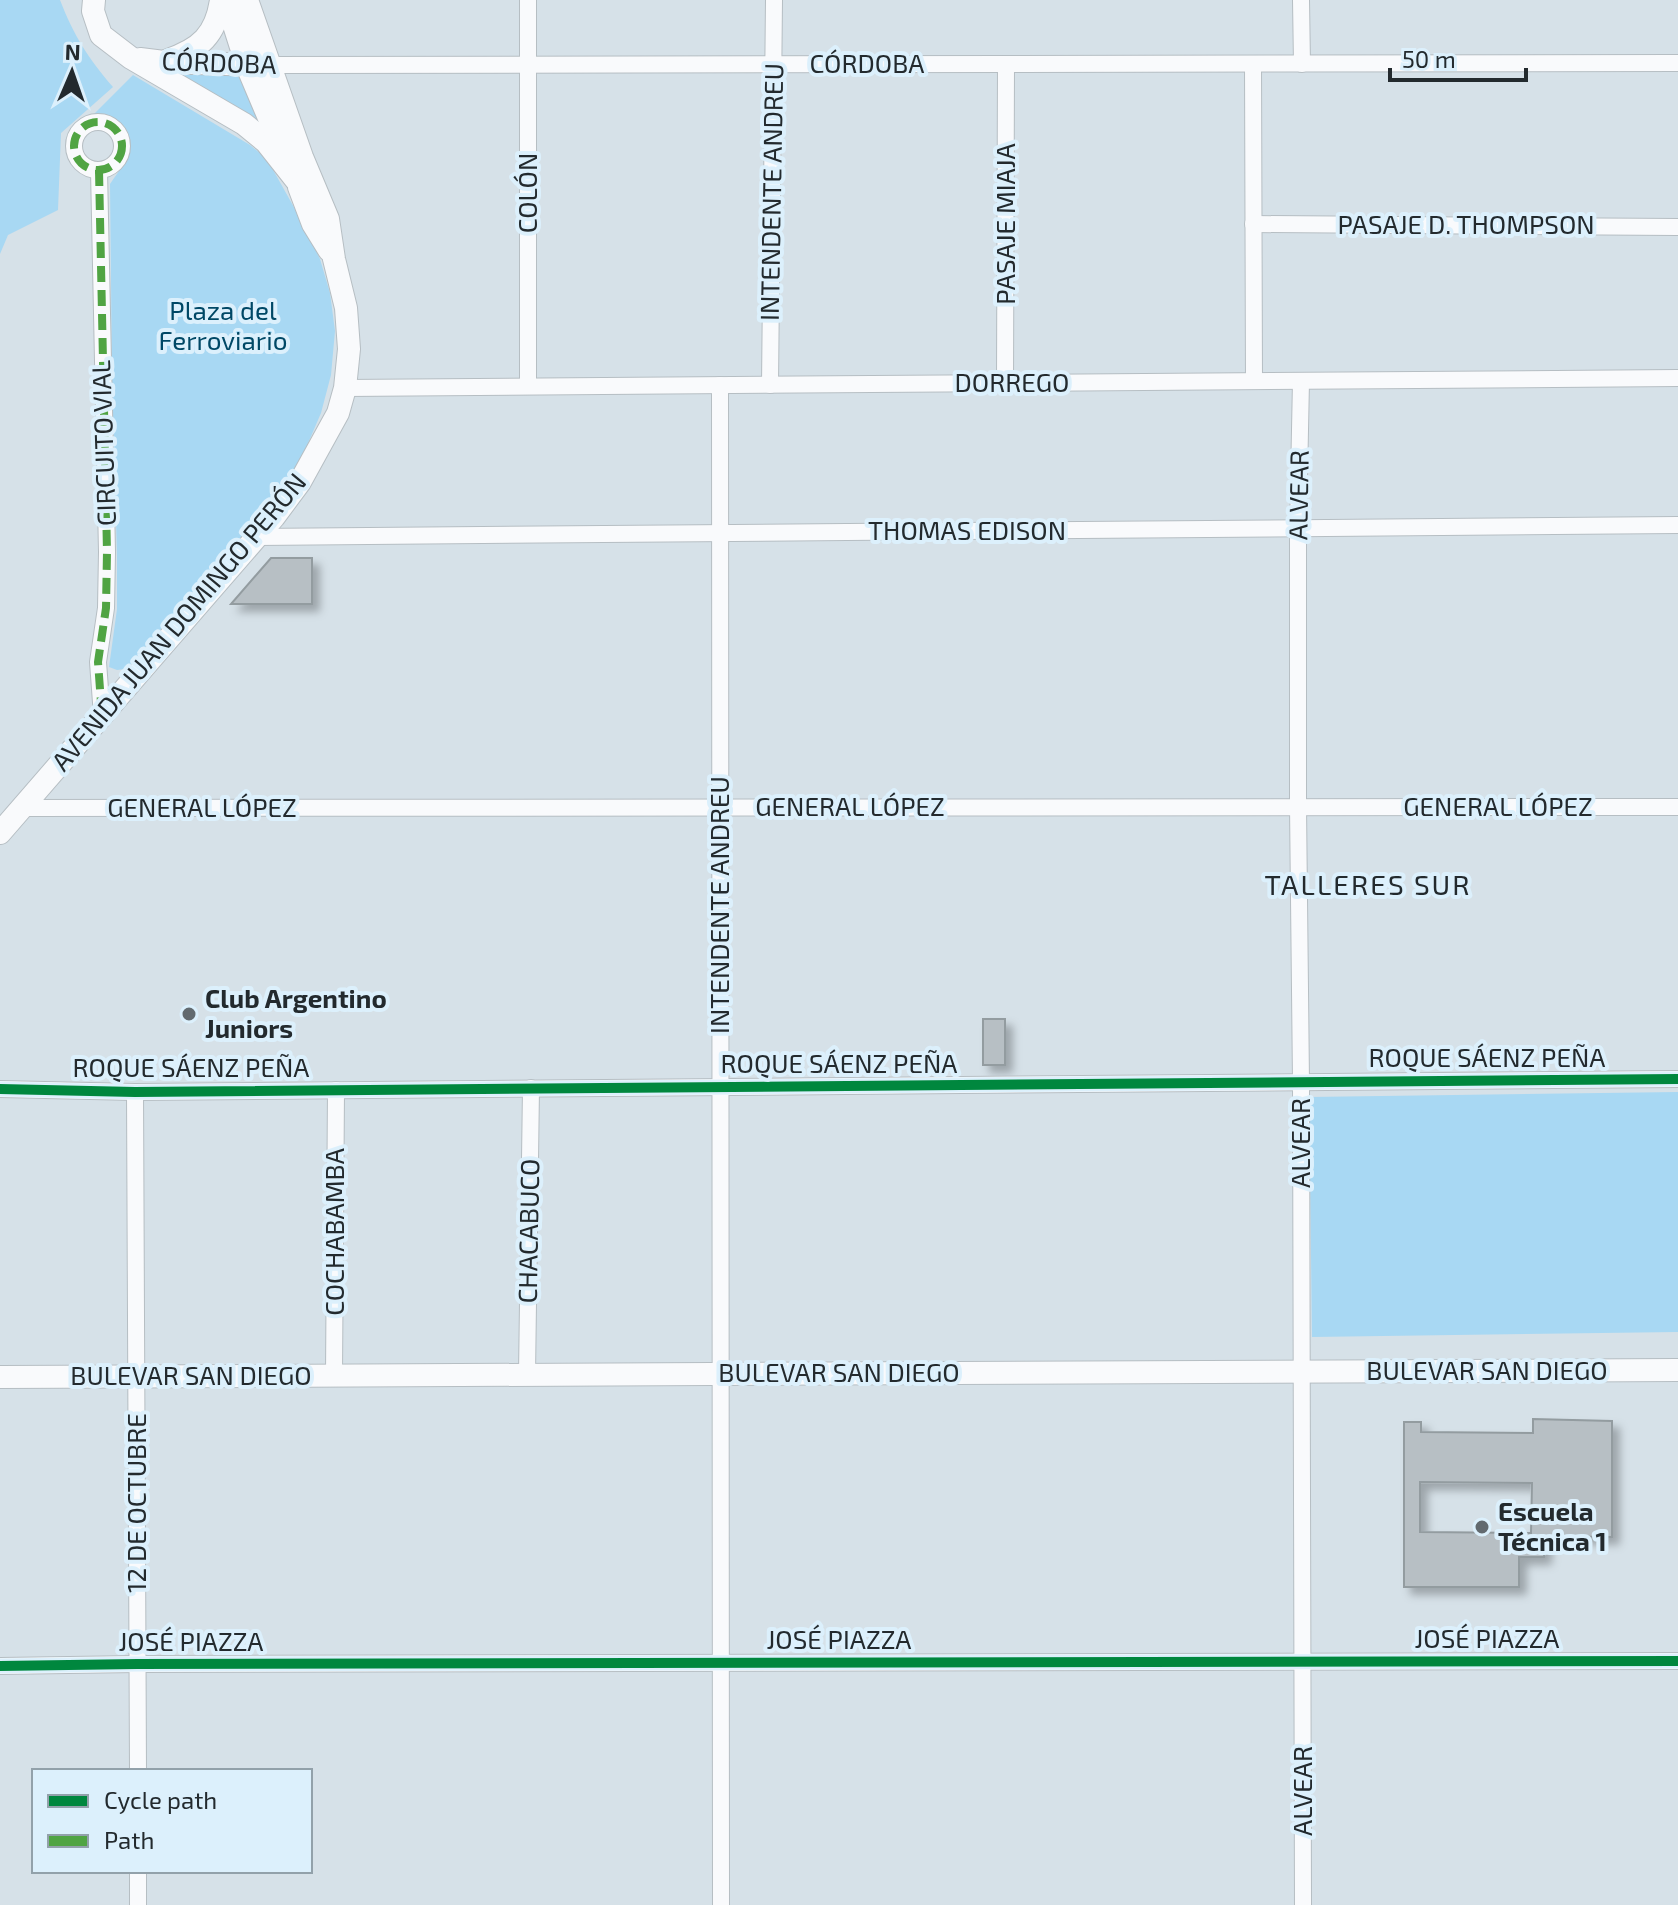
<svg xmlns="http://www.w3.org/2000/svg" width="1678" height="1905" font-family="'Exo 2',sans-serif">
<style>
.green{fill:#a8d8f3}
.building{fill:#b7bfc4;stroke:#939ca0;stroke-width:2;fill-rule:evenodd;filter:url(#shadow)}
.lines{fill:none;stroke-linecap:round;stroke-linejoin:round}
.street-casing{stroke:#b6bec3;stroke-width:18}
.secondary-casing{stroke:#b6bec3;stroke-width:24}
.street{stroke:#f9fafc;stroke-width:16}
.secondary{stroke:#f9fafc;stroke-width:22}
.quiet{stroke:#50a443;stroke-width:8;stroke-dasharray:16 8;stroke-linecap:butt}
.cycleway-casing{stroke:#dcf0fc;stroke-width:15}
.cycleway{stroke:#00873e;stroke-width:10}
.poi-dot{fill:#626a6f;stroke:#dcf0fc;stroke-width:3}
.labels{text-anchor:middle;stroke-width:8;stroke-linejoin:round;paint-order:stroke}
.street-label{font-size:26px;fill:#232a2e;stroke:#dcf0fc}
.park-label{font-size:26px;fill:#004866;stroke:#dcf0fc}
.poi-label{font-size:26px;font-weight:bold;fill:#232a2e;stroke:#dcf0fc;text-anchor:start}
.neighbourhood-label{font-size:28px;letter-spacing:2px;fill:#232a2e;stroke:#dcf0fc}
</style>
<defs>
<filter id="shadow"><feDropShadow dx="7" dy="7" stdDeviation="4" flood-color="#0004"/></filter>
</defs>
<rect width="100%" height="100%" fill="#d6e1e8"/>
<g class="green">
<path d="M0,0H60C74,36 88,58 113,87L61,133L58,210L8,235L0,254Z"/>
<polygon points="177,71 243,73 260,115 258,125 176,77"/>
<path d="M133,75L250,145L267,159L300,218L320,259L330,293L335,331L331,375L321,413L300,462L263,512L126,669L117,670L109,667L117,609V556L112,378L110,184C127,159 132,156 124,126L110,117L93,115Z"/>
<polygon points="1678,1092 1678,1332 1312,1337 1309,1097"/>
</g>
<g class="building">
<polygon points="271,558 312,558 312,604 231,604"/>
<rect x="983" y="1019" width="22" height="46"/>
<path d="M1533,1419L1612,1421V1537L1545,1536L1544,1557H1519V1587H1404V1422H1421V1432L1533,1433ZM1420,1482L1532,1483L1531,1533L1420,1532Z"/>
</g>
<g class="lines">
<g class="street-casing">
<g id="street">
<polyline points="1301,0 1302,64"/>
<polyline points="1253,64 1254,381"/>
<polyline points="269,65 1678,63"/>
<circle cx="98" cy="146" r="24"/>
<polyline points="99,170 107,552 106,608 98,662 102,716"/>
<polyline points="1253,224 1678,227"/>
<polyline points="1301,381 1298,528 1298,806 1301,1082 1303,1905"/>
<polyline points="1005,383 1006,64"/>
<polyline points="720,385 721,1905"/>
<polyline points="770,385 774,0"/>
<polyline points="528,386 528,0"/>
<polyline points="345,388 1678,378"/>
<polyline points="256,537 1678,525"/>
<polyline points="22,808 1678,807"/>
<polyline points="0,1089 135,1092 1678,1079"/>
<polyline points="135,1092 138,1771"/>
<polyline points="334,1375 336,1090"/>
<polyline points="527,1375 531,1088"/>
<polyline points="0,1666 137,1664 1678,1661"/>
<polyline points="138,1871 138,1905"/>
</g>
</g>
<g class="secondary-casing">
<g id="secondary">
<polyline points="94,0 93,11 101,35 131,58 244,124 266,142 296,180"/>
<polyline points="226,0 247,66 285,156"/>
<polyline points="140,59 164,62 258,65"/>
<path d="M168,60C200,49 216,35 221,0"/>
<polyline points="299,187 313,224 329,250"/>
<polyline points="0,833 274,517 300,482 338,413 345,388 349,349 346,308 334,259 328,219 302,157 247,0"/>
<polyline points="0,1377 1678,1370"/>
</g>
</g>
<use href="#street" class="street"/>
<use href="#secondary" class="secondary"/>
<g class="quiet">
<circle cx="98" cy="146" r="24"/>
<polyline points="99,170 107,552 106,608 98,662 102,716"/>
</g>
<g class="cycleway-casing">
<g id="cycleway">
<polyline points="0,1089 135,1092 1678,1079"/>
<polyline points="0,1666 137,1664 1678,1661"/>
</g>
</g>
<use href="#cycleway" class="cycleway"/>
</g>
<g class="poi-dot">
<circle cx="189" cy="1014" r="8"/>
<circle cx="1482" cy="1527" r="8"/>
</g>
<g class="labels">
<g class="street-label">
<text transform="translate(219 63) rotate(2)" y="9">CÓRDOBA</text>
<text x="867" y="73">CÓRDOBA</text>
<text transform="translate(772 192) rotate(-89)" y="9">INTENDENTE ANDREU</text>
<text transform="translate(528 193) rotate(-90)" y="9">COLÓN</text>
<text transform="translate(1006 224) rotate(-90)" y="9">PASAJE MIAJA</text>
<text x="1466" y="234">PASAJE D. THOMPSON</text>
<text x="1012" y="392">DORREGO</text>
<text transform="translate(104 443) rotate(-92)" y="9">CIRCUITO VIAL</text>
<text transform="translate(1299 495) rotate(-89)" y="9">ALVEAR</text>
<text x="967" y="540">THOMAS EDISON</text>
<text transform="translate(179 622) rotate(-50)" y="9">AVENIDA JUAN DOMINGO PERÓN</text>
<text x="850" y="816">GENERAL LÓPEZ</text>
<text x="1498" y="816">GENERAL LÓPEZ</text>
<text x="202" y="817">GENERAL LÓPEZ</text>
<text transform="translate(720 905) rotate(-90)" y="9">INTENDENTE ANDREU</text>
<text x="1487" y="1067">ROQUE SÁENZ PEÑA</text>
<text x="839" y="1073">ROQUE SÁENZ PEÑA</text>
<text x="191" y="1077">ROQUE SÁENZ PEÑA</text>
<text transform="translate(1301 1143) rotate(-90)" y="9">ALVEAR</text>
<text transform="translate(529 1231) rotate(-89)" y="9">CHACABUCO</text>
<text transform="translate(335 1232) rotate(-90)" y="9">COCHABAMBA</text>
<text x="1487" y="1380">BULEVAR SAN DIEGO</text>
<text x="839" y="1382">BULEVAR SAN DIEGO</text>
<text x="191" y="1385">BULEVAR SAN DIEGO</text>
<text transform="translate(137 1503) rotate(-90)" y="9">12 DE OCTUBRE</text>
<text x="1487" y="1648">JOSÉ PIAZZA</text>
<text x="839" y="1649">JOSÉ PIAZZA</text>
<text x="191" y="1651">JOSÉ PIAZZA</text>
<text transform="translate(1303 1791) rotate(-90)" y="9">ALVEAR</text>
</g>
<g class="park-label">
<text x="223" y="320">Plaza del<tspan x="223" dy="30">Ferroviario</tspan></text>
</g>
<g class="poi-label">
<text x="205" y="1008">Club Argentino<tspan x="205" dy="30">Juniors</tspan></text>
<text x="1498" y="1521">Escuela<tspan x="1498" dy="30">Técnica 1</tspan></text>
</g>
<g class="neighbourhood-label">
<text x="1368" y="895">TALLERES SUR</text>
</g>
</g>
<rect x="32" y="1769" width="280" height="104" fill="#dcf0fc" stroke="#92a1aa" stroke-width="2"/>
<rect x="48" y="1795" width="40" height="12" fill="#00873e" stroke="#92a1aa" stroke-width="2"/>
<text x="104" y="1809" font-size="24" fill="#232a2e">Cycle path</text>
<rect x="48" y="1835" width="40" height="12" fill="#50a443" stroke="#92a1aa" stroke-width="2"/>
<text x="104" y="1849" font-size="24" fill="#232a2e">Path</text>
<g transform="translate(72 72) rotate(2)" stroke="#dcf0fc" stroke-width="6" paint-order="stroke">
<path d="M0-6L14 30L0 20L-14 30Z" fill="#232a2e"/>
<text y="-12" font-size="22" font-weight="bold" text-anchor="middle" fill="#232a2e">N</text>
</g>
<path d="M1390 68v12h136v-12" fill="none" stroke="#232a2e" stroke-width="4"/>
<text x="1402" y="68" font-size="24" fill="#232a2e" stroke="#dcf0fc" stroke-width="6" paint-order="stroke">50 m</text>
</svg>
